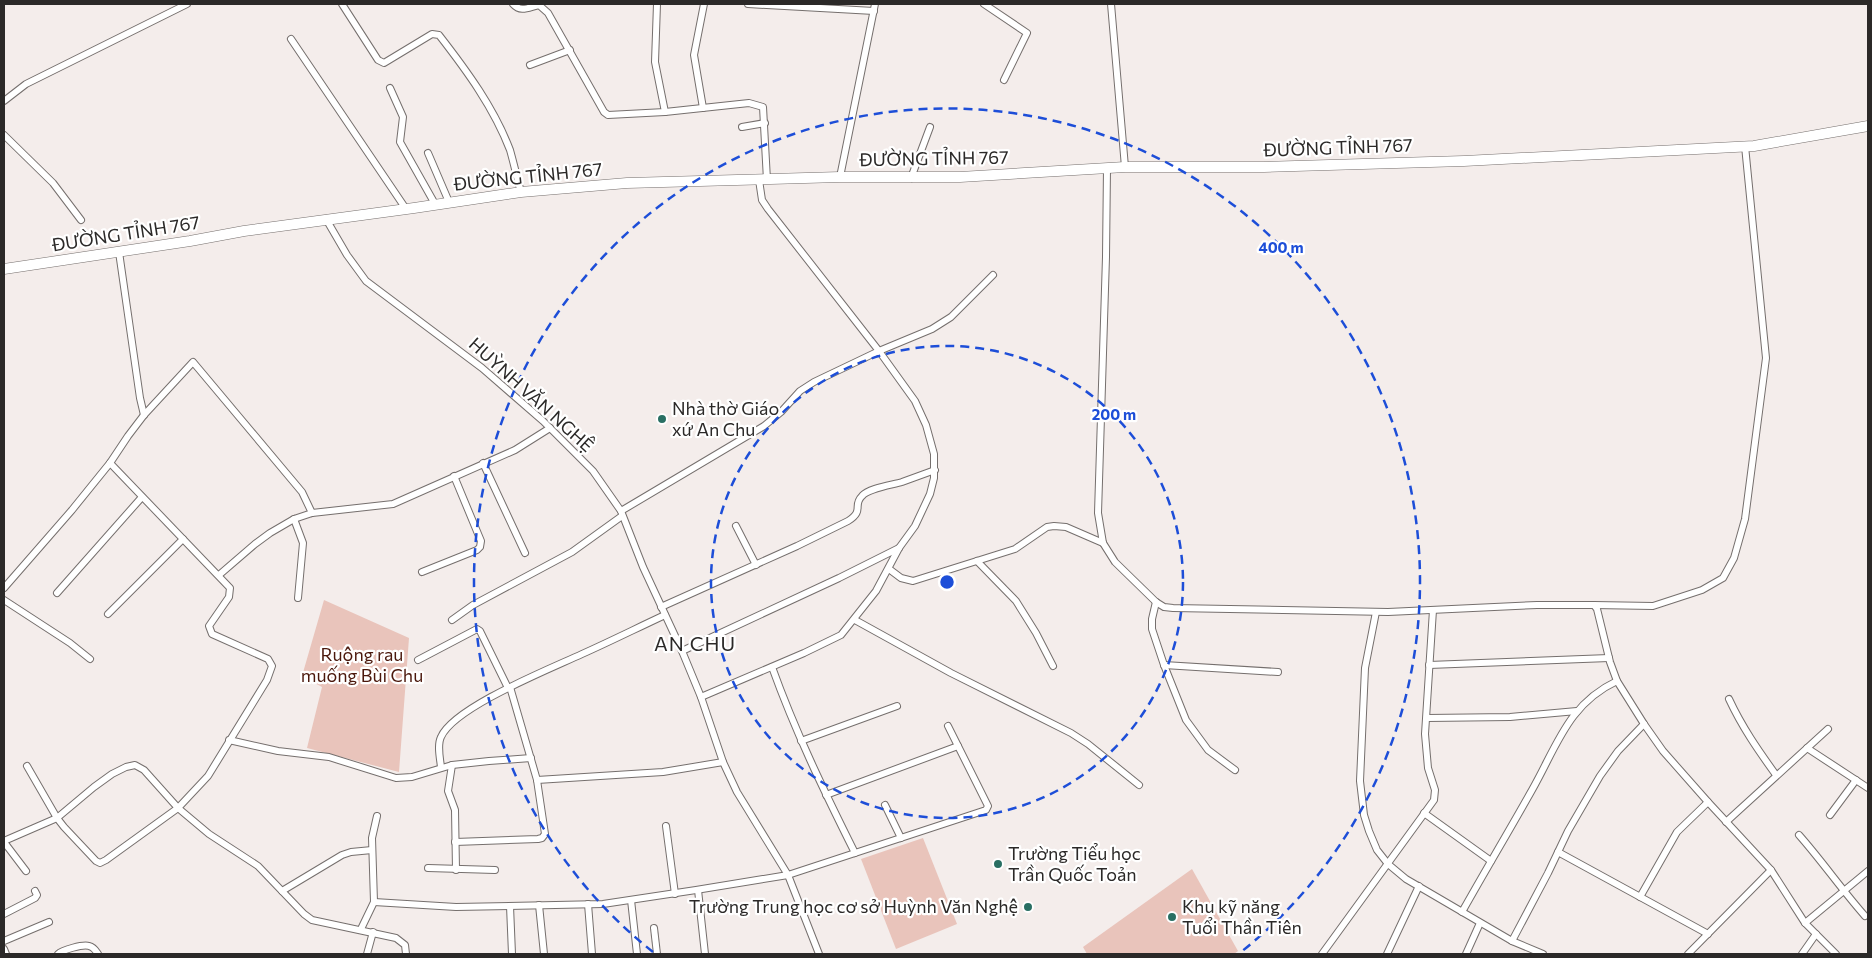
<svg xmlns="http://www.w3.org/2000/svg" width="1872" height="958" font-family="Commissioner,sans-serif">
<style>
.green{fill:#e9c4bb}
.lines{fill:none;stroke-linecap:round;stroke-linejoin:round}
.street-casing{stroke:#756f6d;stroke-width:8}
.primary-casing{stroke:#756f6d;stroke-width:11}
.street{stroke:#fff;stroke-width:6}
.primary{stroke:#fff;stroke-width:10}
.ring{fill:none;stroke:#1d4ed8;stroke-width:2.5;stroke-dasharray:9 6}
.poi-dot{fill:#296f63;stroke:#fff;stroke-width:2}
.labels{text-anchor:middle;stroke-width:4.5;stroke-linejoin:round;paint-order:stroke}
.street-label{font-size:18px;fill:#2b2928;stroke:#fff}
.poi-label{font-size:18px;fill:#2b2928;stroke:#fff;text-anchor:start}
.park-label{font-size:18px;fill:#4b180c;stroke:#fff}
.quarter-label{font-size:20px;letter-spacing:1px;fill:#2b2928;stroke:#fff}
.centre{fill:#1d4ed8;stroke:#fff;stroke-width:2.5}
.ring-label{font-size:15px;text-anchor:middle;font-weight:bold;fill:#1d4ed8;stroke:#fff;stroke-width:4.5;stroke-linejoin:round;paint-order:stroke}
</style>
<rect width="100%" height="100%" fill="#f4edeb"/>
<g class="green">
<polygon points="324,600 409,638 399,772 307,748 322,687 302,676"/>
<polygon points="923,838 957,924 896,949 861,859"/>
<polygon points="1192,869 1238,951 1234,954 1087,954 1083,947"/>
</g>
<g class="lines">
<g class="street-casing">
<g id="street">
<path d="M342,4L378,60L384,63L432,34L439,35C467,71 494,108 510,150C514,164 517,178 521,192"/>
<path d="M513,4C521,13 529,7 539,5L548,13L604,112L608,115L665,112L749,103L763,107L767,180"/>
<polyline points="657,4 655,62 665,112"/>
<polyline points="748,4 874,11"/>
<polyline points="984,4 1027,33 1004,80"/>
<polyline points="1111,4 1125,167"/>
<polyline points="291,39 406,209"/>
<polyline points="530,65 570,50"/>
<polyline points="390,88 403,117 400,142 435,204"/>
<polyline points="4,101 26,84 187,4"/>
<polyline points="703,108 694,55 704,4"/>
<polyline points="742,127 765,123"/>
<polyline points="4,135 53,183 81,220"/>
<polyline points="428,153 449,202"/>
<polyline points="1107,168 1106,257 1098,513 1103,543 1115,562 1156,602 1164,607 1173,608 1388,612 1537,605 1594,605 1597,609 1610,662 1617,681 1644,724 1663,751 1708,802 1771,870 1805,923 1836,954"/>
<polyline points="840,177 875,4"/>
<polyline points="911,178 930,127"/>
<polyline points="326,219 347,255 366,281 482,368 543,421 593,471 621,511 643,567 682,651 701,697 723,762 737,792 788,875 819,954"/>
<polyline points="119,252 140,398 144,415"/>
<polyline points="483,463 525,553"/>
<polyline points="621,511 764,426 781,412 800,391 814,382 879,351 932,329 951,317 993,275"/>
<polyline points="294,519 303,543 298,598"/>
<polyline points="736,526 756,565"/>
<polyline points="977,561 1016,601 1036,633 1053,666"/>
<polyline points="889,569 901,578 913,581 1015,549 1047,527 1054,526 1066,527 1103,543"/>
<polyline points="422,572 477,550 480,547 481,541 454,476"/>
<polyline points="219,575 255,544 270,533 294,519 312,513 393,504 515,450 550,428"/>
<polyline points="4,588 72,510 110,463 128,436 144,415 193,362 302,492 312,513"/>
<polyline points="57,593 142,497"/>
<polyline points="4,600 70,643 90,659"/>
<polyline points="1156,602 1152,619 1152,629 1164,665 1186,720 1208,750 1235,770"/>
<polyline points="1594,605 1653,606 1702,590 1723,578 1734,558 1745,519 1766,358 1745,146"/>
<path d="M661,607L797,546L848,521C865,510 852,506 862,496C869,488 892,485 902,482C913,478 924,474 935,470"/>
<polyline points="1376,612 1365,668 1360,781 1364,815 1369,831 1377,850 1388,864 1406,879 1512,941 1543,954"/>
<polyline points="108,614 183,539"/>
<polyline points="452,620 473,605 572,552 622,516"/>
<polyline points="855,620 951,673 1071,733 1088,744 1139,785"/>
<polyline points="682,651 839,578 899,548"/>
<polyline points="418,660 477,629 480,631 508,688"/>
<polyline points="1164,665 1278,672"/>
<polyline points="1429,665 1609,658"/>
<path d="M772,667C795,731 824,791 855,853"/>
<polyline points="701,697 804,653 841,635 876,591 899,548 915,526 930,494 934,478 934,454 926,425 915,401 879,351 768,209 762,200 759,180"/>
<path d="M1729,699C1742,727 1758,750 1776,775"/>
<polyline points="1427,718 1510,717 1577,711"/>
<polyline points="229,740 278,751 329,757 396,778 412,777 452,765 489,761 531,758"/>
<polyline points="801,741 897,706"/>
<polyline points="1807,748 1868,788"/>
<polyline points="452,765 448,791 455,810 456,870"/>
<polyline points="27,766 57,818 94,787 112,774 126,767 135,765 144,770 178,808 209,834 258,866 304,914 312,920 396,938 405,945 406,954"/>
<path d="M441,767C440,758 437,745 441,737C454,707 550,669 582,654C609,642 637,628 665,615"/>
<polyline points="537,780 663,772 723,762"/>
<polyline points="826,795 958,746"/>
<polyline points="885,805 901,838"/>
<polyline points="1424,813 1491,861"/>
<polyline points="1830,815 1856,780"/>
<polyline points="1726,822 1828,729"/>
<polyline points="666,826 675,894"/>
<path d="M1799,835C1822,861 1842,890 1865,916"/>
<polyline points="4,841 57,818 64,827 96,861 100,863 106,860 178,808 208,776 267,680 272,666 268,659 212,634 209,626 229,597 230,588 110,463"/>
<polyline points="4,842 26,871"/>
<polyline points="455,842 538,839 542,838 545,834 537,780 510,687"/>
<polyline points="1558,852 1708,934"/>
<polyline points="428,868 495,870"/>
<polyline points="698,890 705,954"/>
<polyline points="282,891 342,855 351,852 372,850"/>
<polyline points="1640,897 1677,832 1708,802"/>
<polyline points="631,900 637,954"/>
<polyline points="374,902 456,907 603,904 696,890 788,875 986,810 988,806 948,726"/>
<polyline points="588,904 592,954"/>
<polyline points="539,905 544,954"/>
<polyline points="510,906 512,954"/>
<path d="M1462,912C1485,871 1509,831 1532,790C1557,746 1568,704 1617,681"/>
<polyline points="4,914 35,898 37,895 35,891"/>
<polyline points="1805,923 1868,871"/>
<polyline points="654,928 657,954"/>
<polyline points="361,929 374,902 372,838 377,816"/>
<polyline points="4,941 49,922"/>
<polyline points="1512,941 1548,873 1568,831 1600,776 1618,751 1644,724"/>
<polyline points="4,949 6,954"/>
<path d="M58,954C62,950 83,944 89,946C94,947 96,951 98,954"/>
<polyline points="367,954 373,932"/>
<polyline points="1322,954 1434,800 1435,790 1428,768 1425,734 1433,610"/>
<polyline points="1387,954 1419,886"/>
<polyline points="1466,954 1480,923"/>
<polyline points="1688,954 1771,870"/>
<polyline points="1802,954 1816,934"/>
</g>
</g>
<g class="primary-casing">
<polyline id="primary" points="4,269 190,241 244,231 414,208 521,192 627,183 840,177 960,177 1125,167 1264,167 1464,161 1754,146 1868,126"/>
</g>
<use href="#street" class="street"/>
<use href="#primary" class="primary"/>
</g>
<g class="ring">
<circle cx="947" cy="582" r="236"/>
<path d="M653 952A473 473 0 1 1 1241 952"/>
</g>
<g class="poi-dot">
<circle cx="662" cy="419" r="5"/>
<circle cx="998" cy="864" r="5"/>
<circle cx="1028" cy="907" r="5"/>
<circle cx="1172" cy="917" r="5"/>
</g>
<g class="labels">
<g class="street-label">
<text transform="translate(1338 148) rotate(-2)" y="6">ĐƯỜNG TỈNH 767</text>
<text transform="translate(934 159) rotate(-1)" y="6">ĐƯỜNG TỈNH 767</text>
<text transform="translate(528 177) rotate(-6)" y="6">ĐƯỜNG TỈNH 767</text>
<text transform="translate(126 234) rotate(-9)" y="6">ĐƯỜNG TỈNH 767</text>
<text transform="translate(531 395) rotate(42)" y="6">HUỲNH VĂN NGHỆ</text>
</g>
<g class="poi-label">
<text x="672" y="415">Nhà thờ Giáo<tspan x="672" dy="21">xứ An Chu</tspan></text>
<text x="1008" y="860">Trường Tiểu học<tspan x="1008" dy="21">Trần Quốc Toản</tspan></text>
<text x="1018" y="913" text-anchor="end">Trường Trung học cơ sở Huỳnh Văn Nghệ</text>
<text x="1182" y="913">Khu kỹ năng<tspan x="1182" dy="21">Tuổi Thần Tiên</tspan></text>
</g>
<g class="park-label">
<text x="362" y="661">Ruộng rau<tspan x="362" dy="21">muống Bùi Chu</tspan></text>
</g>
<g class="quarter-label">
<text x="695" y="651">AN CHU</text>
</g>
</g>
<circle cx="947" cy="582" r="8" class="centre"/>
<g class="ring-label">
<text x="1281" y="253">400 m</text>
<text x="1114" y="420">200 m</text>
</g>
<rect width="1872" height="958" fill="none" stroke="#2b2928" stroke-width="10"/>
</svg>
